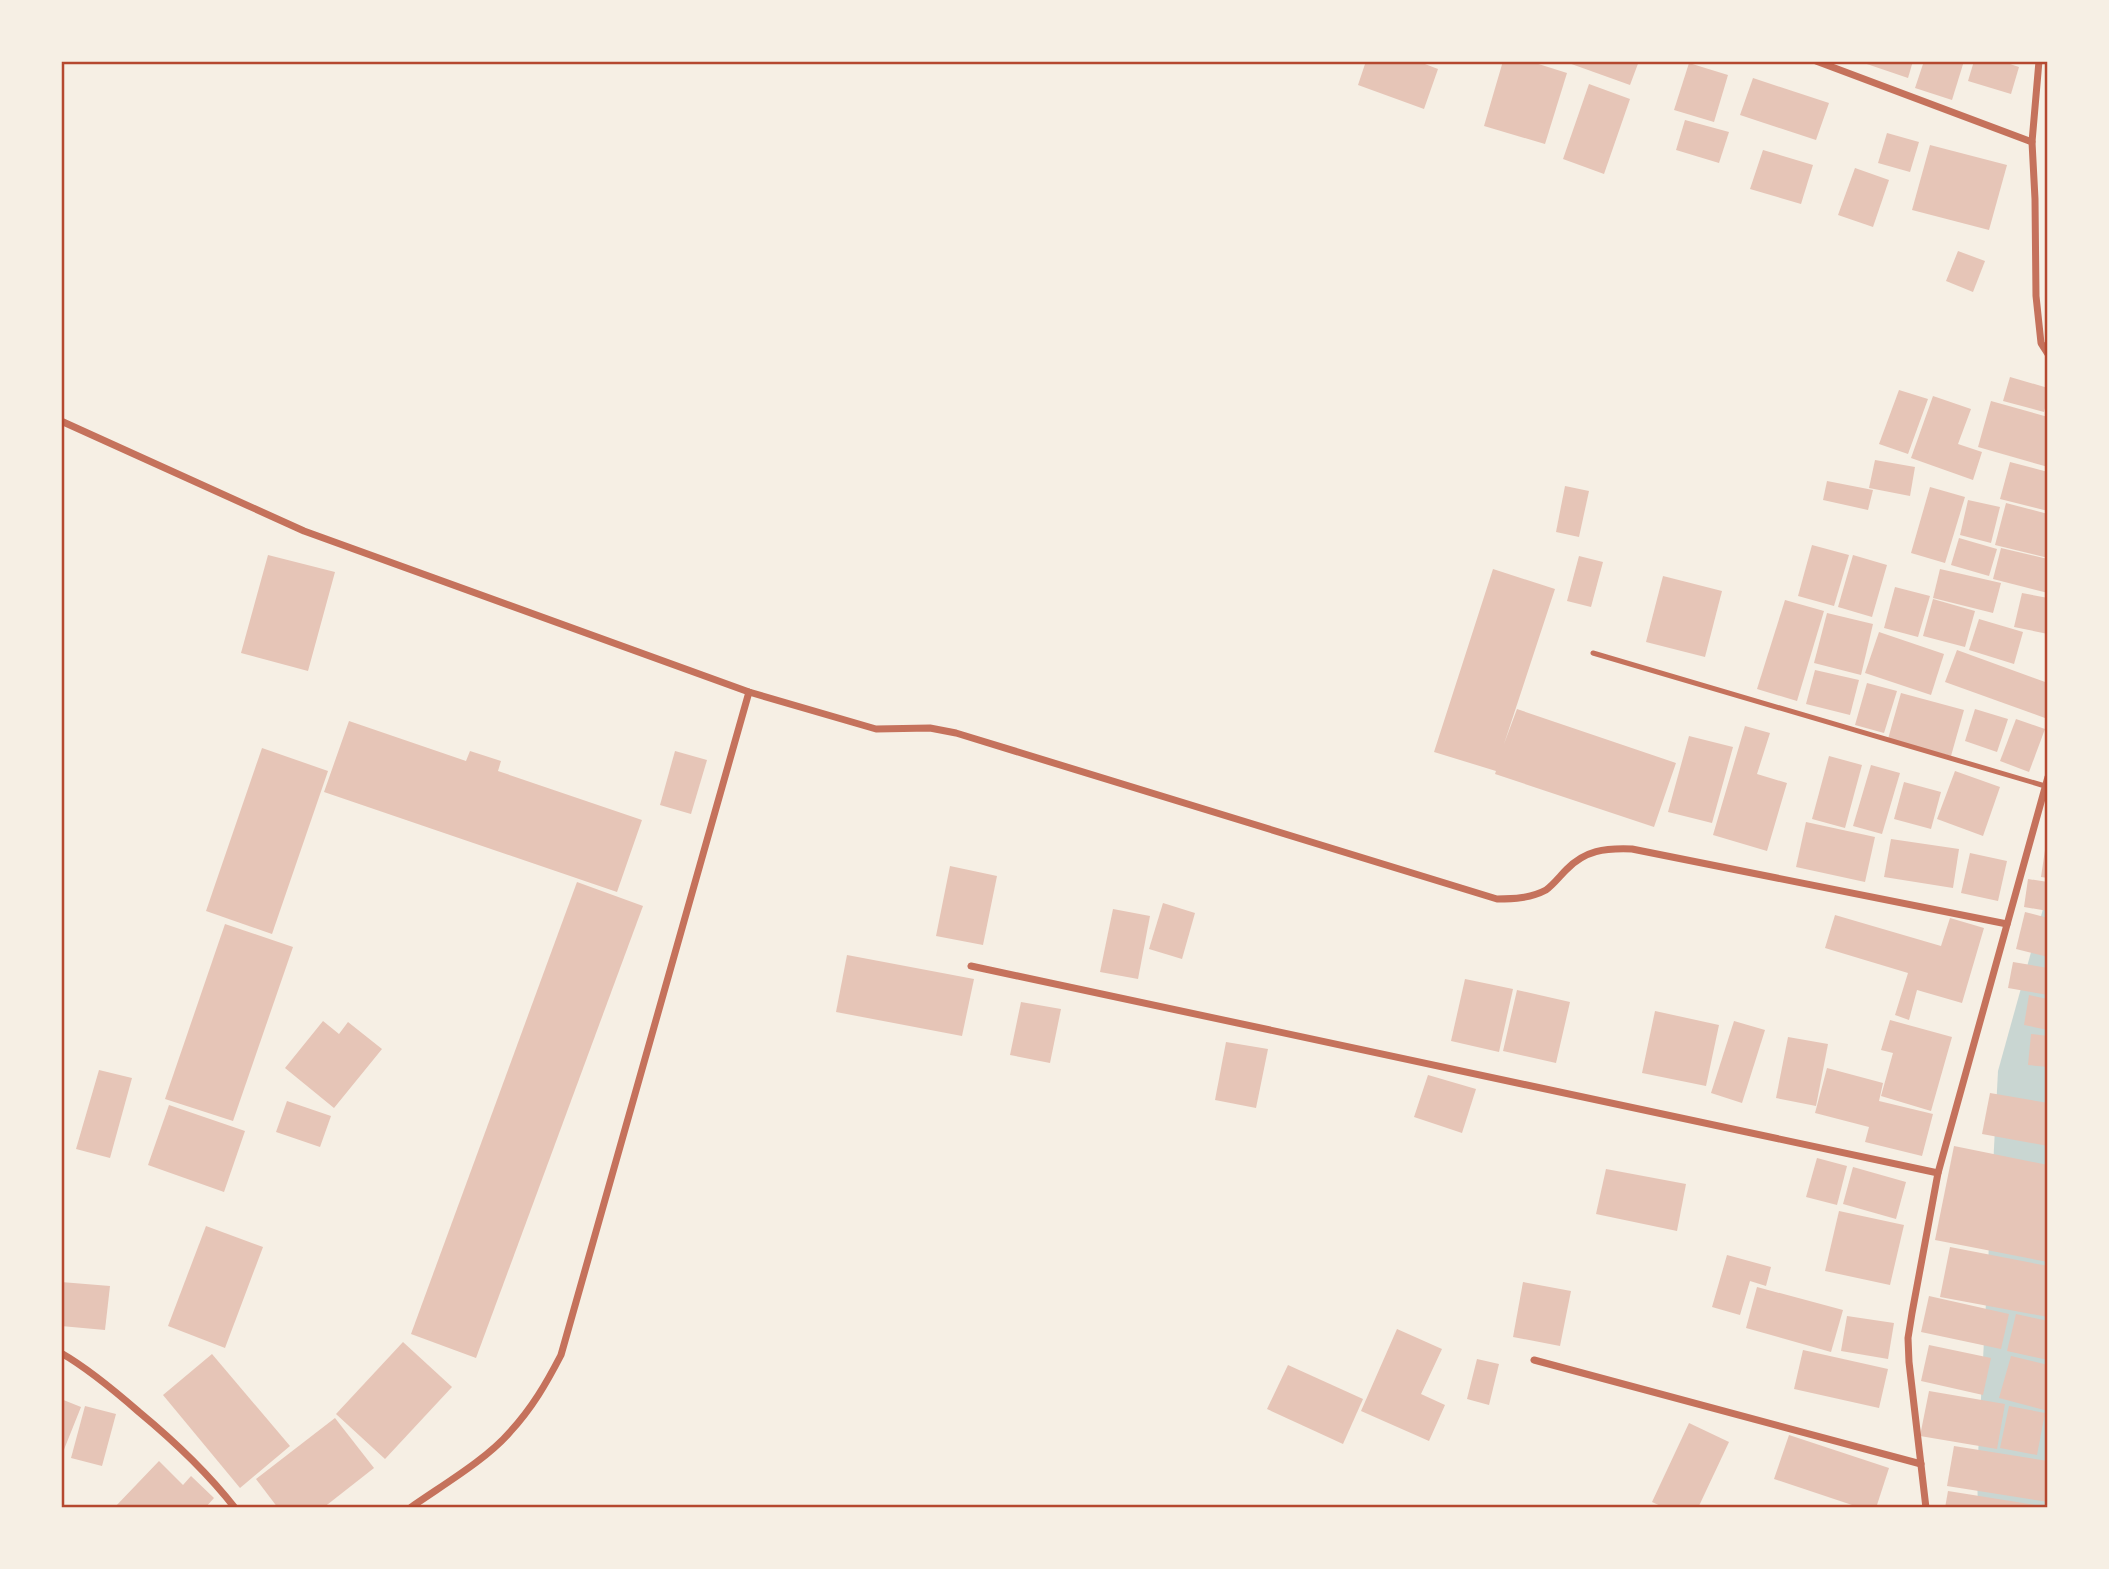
<svg xmlns="http://www.w3.org/2000/svg" width="2109" height="1569" font-family="Lora,serif">
<style>
.water{fill:#c9d6d2}
.building{fill:#e6c5b7}
.lines{fill:none;stroke-linecap:round;stroke-linejoin:round}
.service{stroke:#c5725c;stroke-width:5}
.minor{stroke:#c5725c;stroke-width:7}
.neatline{fill:none;stroke:#b5482f;stroke-width:2.5}
</style>
<rect width="100%" height="100%" fill="#f6efe4"/>
<polygon class="water" points="2048,891 2048,1508 1978,1508 1977,1475 1998,1071"/>
<g class="building">
<polygon points="1366,61 1417,61 1438,69 1424,109 1358,85"/>
<polygon points="1503,61 1529,61 1567,73 1545,144 1484,126"/>
<polygon points="1563,61 1639,61 1630,85"/>
<polygon points="1858,61 1913,61 1908,78"/>
<polygon points="1924,61 1964,61 1952,100 1915,88"/>
<polygon points="1974,61 2001,61 2019,67 2011,94 1968,81"/>
<polygon points="1689,63 1728,75 1714,122 1674,110"/>
<polygon points="1753,78 1829,103 1816,140 1740,115"/>
<polygon points="1589,84 1630,99 1604,174 1563,159"/>
<polygon points="1685,120 1729,132 1719,163 1676,150"/>
<polygon points="1887,133 1919,142 1910,172 1878,163"/>
<polygon points="1930,145 2007,165 1989,230 1912,210"/>
<polygon points="1763,150 1813,165 1801,204 1750,189"/>
<polygon points="1855,168 1889,180 1873,227 1838,215"/>
<polygon points="1958,251 1985,261 1973,292 1946,281"/>
<polygon points="2010,377 2048,388 2048,397 2044,412 2003,401"/>
<polygon points="1899,390 1928,399 1908,454 1879,444"/>
<polygon points="1933,396 1971,409 1958,444 1982,452 1973,480 1911,458"/>
<polygon points="1991,401 2048,417 2048,467 1978,447"/>
<polygon points="1875,460 1915,467 1910,496 1869,488"/>
<polygon points="2010,462 2048,472 2048,511 2000,499"/>
<polygon points="1827,481 1873,490 1868,510 1823,500"/>
<polygon points="1565,486 1589,491 1579,537 1556,532"/>
<polygon points="1930,487 1965,497 1945,563 1911,553"/>
<polygon points="1968,500 2000,507 1991,543 1960,535"/>
<polygon points="2006,503 2048,514 2048,558 1995,545"/>
<polygon points="1959,538 1997,549 1989,576 1951,565"/>
<polygon points="1812,545 1849,555 1834,606 1798,596"/>
<polygon points="2001,548 2048,559 2048,593 1993,579"/>
<polygon points="268,555 335,572 308,671 241,653"/>
<polygon points="1853,555 1887,565 1872,617 1838,607"/>
<polygon points="1579,556 1603,562 1591,607 1567,601"/>
<polygon points="1493,569 1555,589 1504,744 1517,709 1676,763 1654,827 1495,774 1496,771 1434,752"/>
<polygon points="1940,569 2001,583 1993,613 1933,598"/>
<polygon points="1663,576 1722,591 1705,657 1646,642"/>
<polygon points="1895,587 1930,596 1918,637 1884,628"/>
<polygon points="2022,593 2048,598 2048,634 2014,627"/>
<polygon points="1933,599 1975,611 1965,647 1923,636"/>
<polygon points="1785,600 1824,611 1797,701 1757,689"/>
<polygon points="1827,613 1873,624 1861,675 1814,663"/>
<polygon points="1979,619 2023,632 2014,664 1969,650"/>
<polygon points="1879,632 1944,654 1931,695 1865,673"/>
<polygon points="1957,650 2048,683 2048,712 2045,718 1945,682"/>
<polygon points="1815,670 1859,680 1850,715 1806,704"/>
<polygon points="1867,683 1897,691 1884,733 1855,725"/>
<polygon points="1901,693 1964,710 1951,756 1888,739"/>
<polygon points="1975,709 2008,719 1997,752 1965,741"/>
<polygon points="2016,719 2045,729 2029,772 2000,761"/>
<polygon points="349,721 466,761 470,751 501,761 498,771 642,820 617,892 324,792"/>
<polygon points="1745,726 1770,733 1757,774 1787,783 1767,851 1713,835"/>
<polygon points="1689,736 1733,747 1712,823 1668,812"/>
<polygon points="262,748 328,771 272,934 206,911"/>
<polygon points="675,751 707,760 691,814 660,805"/>
<polygon points="1829,756 1862,765 1845,828 1812,819"/>
<polygon points="1871,765 1900,773 1882,834 1853,826"/>
<polygon points="1955,771 2000,787 1983,836 1937,819"/>
<polygon points="1904,782 1941,792 1931,829 1894,819"/>
<polygon points="1806,822 1875,837 1865,882 1796,867"/>
<polygon points="1891,839 1959,849 1953,888 1884,877"/>
<polygon points="2046,843 2048,843 2048,878 2041,877"/>
<polygon points="1970,853 2007,861 1998,901 1961,893"/>
<polygon points="950,866 997,876 983,945 936,936"/>
<polygon points="2028,879 2048,882 2048,911 2024,907"/>
<polygon points="577,882 643,906 476,1358 411,1334"/>
<polygon points="1163,903 1195,913 1182,959 1149,949"/>
<polygon points="1113,909 1150,916 1138,979 1100,972"/>
<polygon points="2025,912 2048,918 2048,957 2016,949"/>
<polygon points="1835,915 1941,946 1950,918 1984,928 1962,1003 1917,990 1909,1020 1895,1015 1908,973 1825,948"/>
<polygon points="225,924 293,947 233,1121 165,1099"/>
<polygon points="847,955 974,979 962,1036 836,1012"/>
<polygon points="2013,962 2048,968 2048,995 2008,988"/>
<polygon points="1465,979 1513,989 1499,1052 1451,1041"/>
<polygon points="1517,990 1570,1002 1556,1063 1503,1051"/>
<polygon points="2029,995 2048,999 2048,1030 2024,1025"/>
<polygon points="1021,1002 1061,1009 1050,1063 1010,1055"/>
<polygon points="1655,1011 1719,1025 1706,1086 1642,1073"/>
<polygon points="1890,1020 1952,1037 1931,1111 1881,1096 1893,1053 1881,1050"/>
<polygon points="323,1021 339,1034 348,1022 382,1049 334,1108 285,1068"/>
<polygon points="1734,1021 1765,1030 1742,1103 1711,1093"/>
<polygon points="2031,1034 2048,1036 2048,1067 2028,1065"/>
<polygon points="1788,1037 1828,1044 1816,1106 1776,1098"/>
<polygon points="1226,1042 1268,1049 1256,1108 1215,1100"/>
<polygon points="1827,1068 1883,1083 1879,1101 1933,1114 1922,1156 1865,1142 1869,1127 1815,1113"/>
<polygon points="99,1070 132,1078 110,1158 76,1149"/>
<polygon points="1428,1075 1476,1089 1462,1133 1414,1117"/>
<polygon points="1990,1093 2048,1103 2048,1146 1982,1134"/>
<polygon points="287,1101 331,1116 320,1147 276,1132"/>
<polygon points="169,1105 245,1131 224,1192 148,1165"/>
<polygon points="1954,1146 2048,1165 2048,1262 1935,1240"/>
<polygon points="1817,1158 1847,1166 1837,1205 1806,1197"/>
<polygon points="1853,1167 1906,1182 1896,1219 1843,1204"/>
<polygon points="1606,1169 1686,1184 1677,1231 1596,1214"/>
<polygon points="1839,1211 1904,1225 1890,1285 1825,1271"/>
<polygon points="206,1226 263,1247 225,1348 168,1326"/>
<polygon points="1950,1247 2048,1266 2048,1317 1940,1297"/>
<polygon points="1727,1255 1771,1267 1766,1286 1750,1281 1740,1315 1712,1307"/>
<polygon points="61,1282 110,1286 105,1330 61,1326"/>
<polygon points="1523,1282 1571,1291 1560,1346 1513,1337"/>
<polygon points="1757,1287 1843,1310 1831,1352 1746,1328"/>
<polygon points="1929,1296 2009,1314 2001,1349 1921,1332"/>
<polygon points="2016,1314 2048,1321 2048,1360 2007,1351"/>
<polygon points="1847,1316 1894,1323 1888,1359 1841,1351"/>
<polygon points="1397,1329 1442,1349 1421,1394 1445,1405 1429,1441 1361,1411"/>
<polygon points="403,1342 452,1387 385,1459 336,1414"/>
<polygon points="1929,1345 1991,1358 1983,1395 1921,1381"/>
<polygon points="1803,1350 1888,1369 1879,1408 1794,1389"/>
<polygon points="212,1354 290,1446 240,1488 163,1395"/>
<polygon points="2011,1356 2048,1365 2048,1411 1999,1398"/>
<polygon points="1477,1359 1499,1364 1489,1405 1467,1399"/>
<polygon points="1288,1365 1363,1399 1343,1444 1267,1409"/>
<polygon points="1929,1391 2005,1404 1997,1449 1920,1436"/>
<polygon points="61,1399 81,1407 61,1457"/>
<polygon points="85,1406 116,1414 102,1466 71,1458"/>
<polygon points="2009,1406 2045,1413 2037,1455 2000,1448"/>
<polygon points="335,1418 374,1468 323,1508 278,1508 256,1479"/>
<polygon points="1689,1423 1729,1442 1698,1508 1665,1508 1652,1502"/>
<polygon points="1789,1435 1889,1468 1876,1508 1861,1508 1774,1479"/>
<polygon points="1954,1446 2048,1461 2048,1502 1947,1486"/>
<polygon points="159,1461 183,1485 191,1476 214,1498 205,1508 114,1508"/>
<polygon points="1948,1491 2042,1506 2042,1508 1945,1508"/>
</g>
<g class="lines">
<polyline class="service" points="1593,653 2045,786"/>
<g class="minor">
<polyline points="1816,61 2032,142"/>
<polyline points="2039,61 2032,142 2035,199 2036,296 2041,343 2048,354"/>
<path d="M61,421L304,531L749,692L876,729L930,728L956,733L1497,899C1514,899 1531,898 1546,890C1553,885 1560,876 1566,870C1585,850 1605,848 1632,849L2007,924"/>
<polyline points="971,966 1938,1173"/>
<path d="M61,1353C89,1369 115,1391 139,1412C174,1441 207,1472 235,1508"/>
<polyline points="1534,1360 1921,1464"/>
<path d="M410,1508C441,1486 486,1460 510,1432C532,1408 546,1384 561,1355L749,692"/>
<polyline points="1926,1508 1909,1362 1908,1338 1912,1313 1938,1173 2048,777"/>
</g>
</g>
<rect width="2109" height="1569" fill="none" stroke="#f6efe4" stroke-width="126"/>
<rect x="63" y="63" width="1983" height="1443" class="neatline"/>
</svg>
